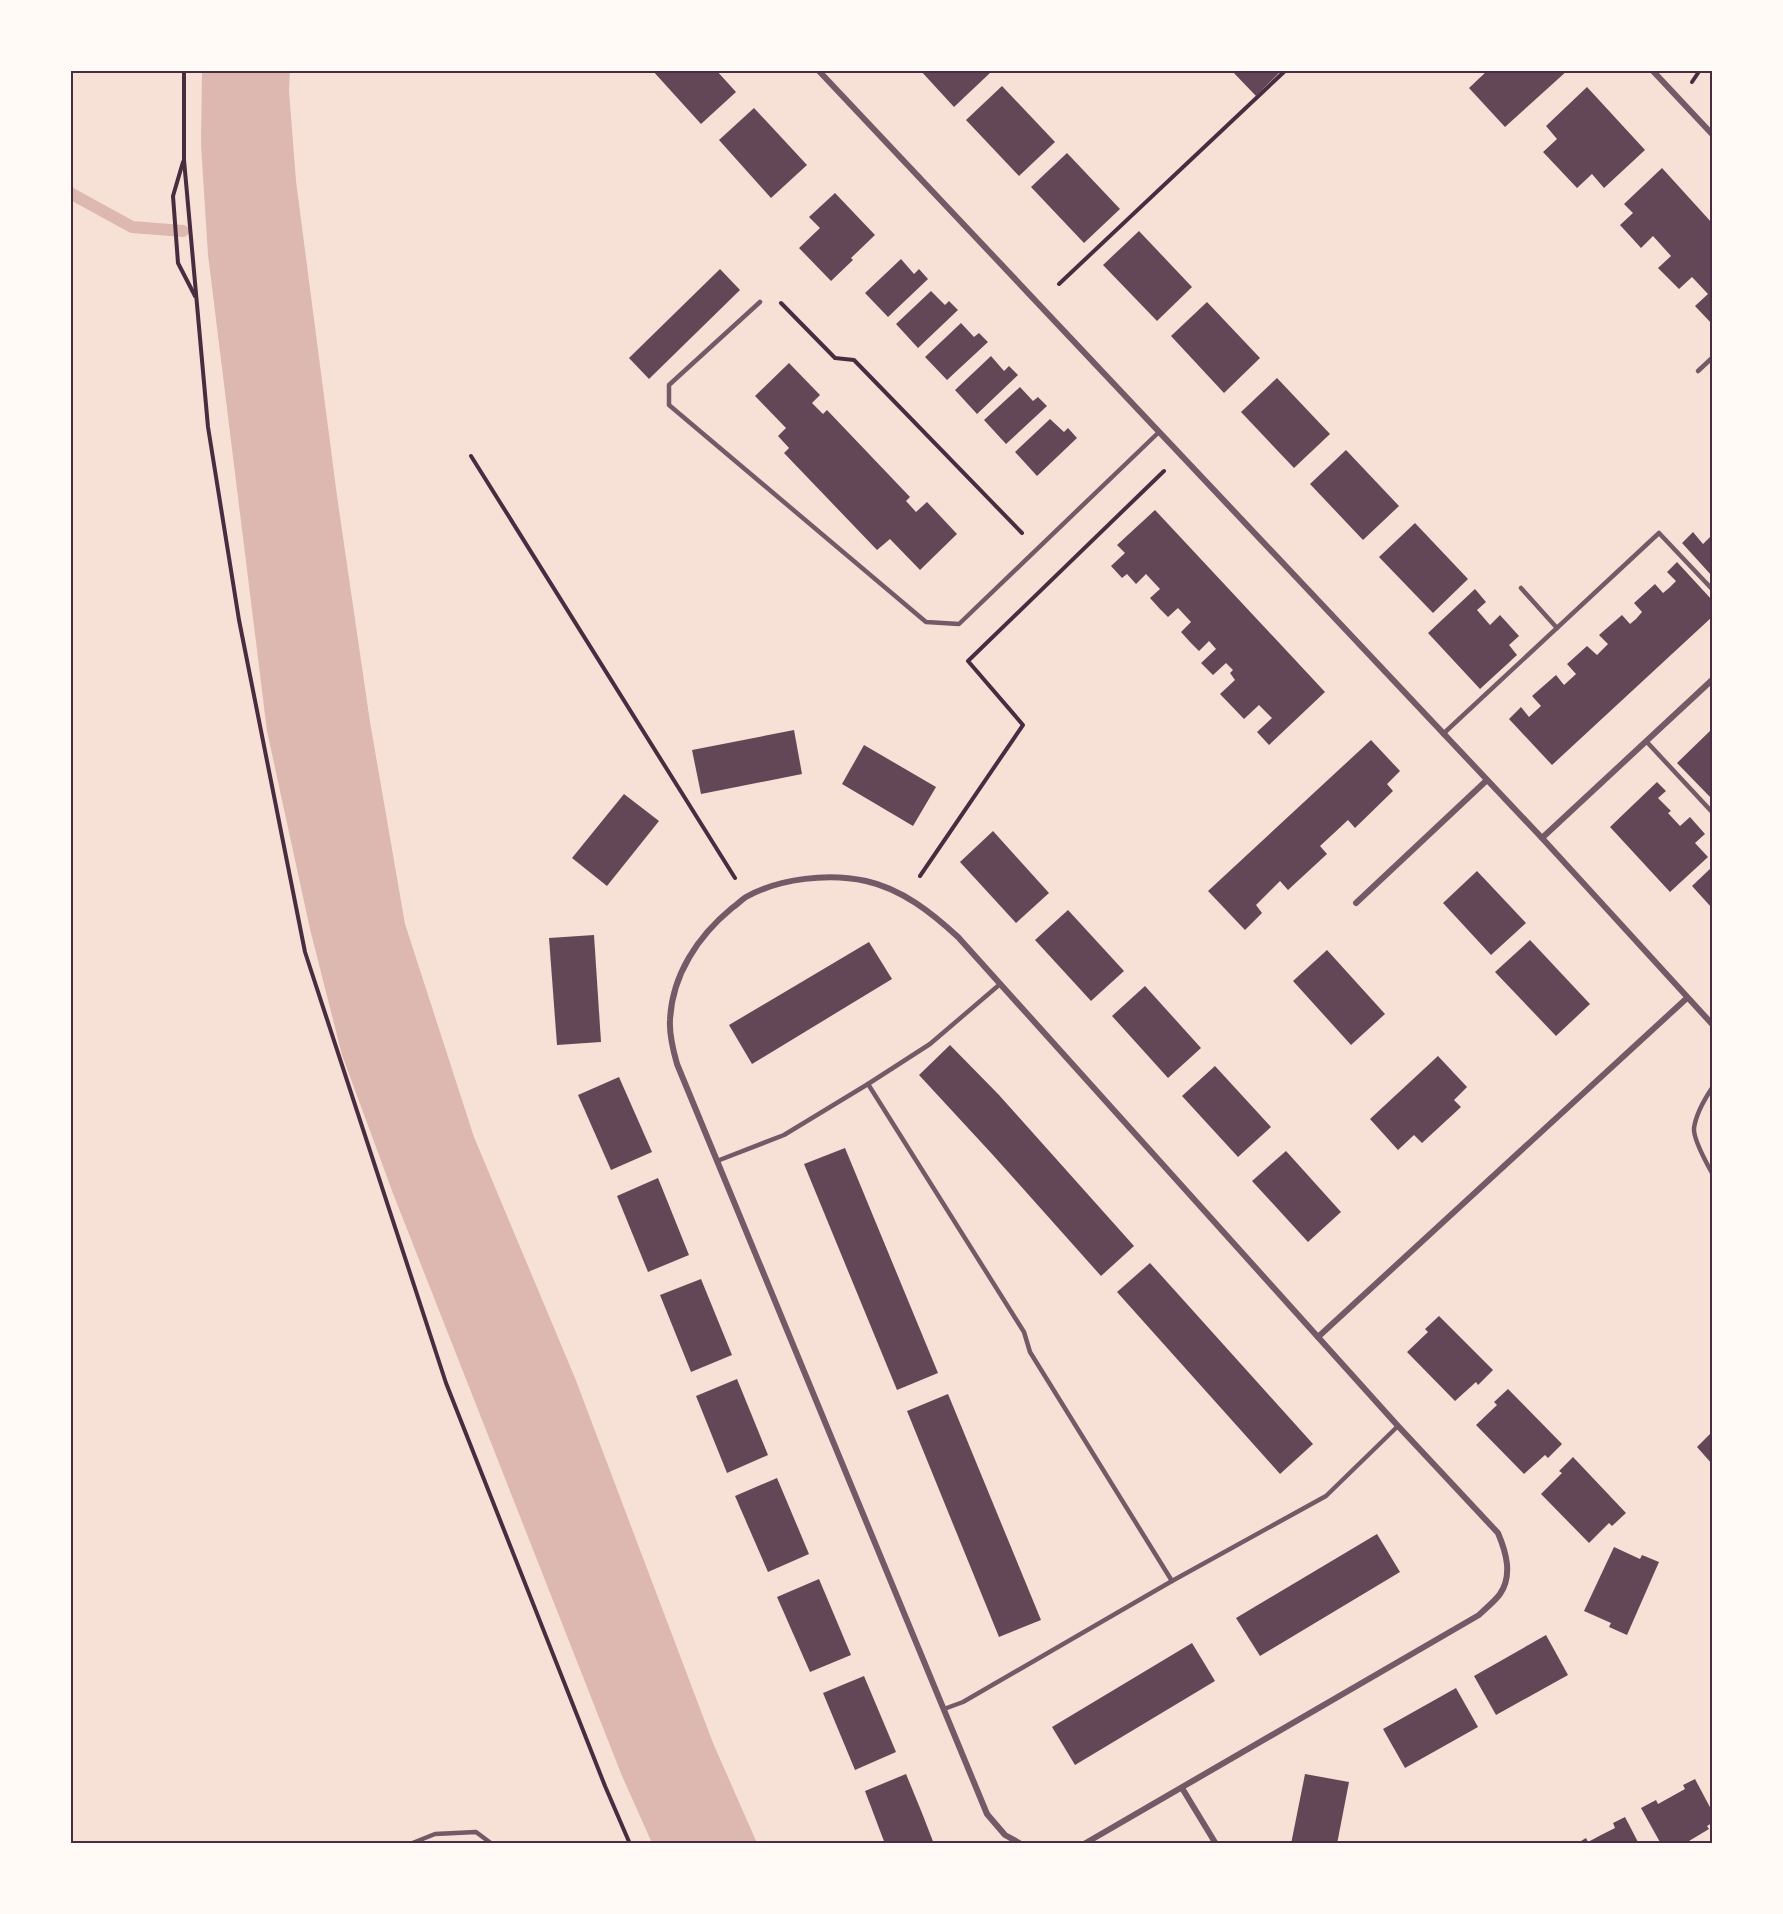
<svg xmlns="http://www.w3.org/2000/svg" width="1783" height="1914" font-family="'Sofia Sans Condensed',sans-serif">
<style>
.water{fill:#dcb8b0}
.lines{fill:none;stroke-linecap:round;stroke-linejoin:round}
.stream{stroke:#dcb8b0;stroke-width:12}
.building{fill:#644757}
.path{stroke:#4a2c40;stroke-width:4}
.service{stroke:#755966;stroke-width:4.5}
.minor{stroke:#755966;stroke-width:6}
.neatline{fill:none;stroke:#4a2c40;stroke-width:2}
</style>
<rect width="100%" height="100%" fill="#f7e1d7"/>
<polygon class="water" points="202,71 290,71 289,91 296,181 337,496 370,722 405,924 474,1137 575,1378 713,1743 757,1843 652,1843 622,1776 394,1196 342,1055 310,929 267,731 208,255 201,145"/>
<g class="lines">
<polyline class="stream" points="70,193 132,227 183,231"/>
</g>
<g class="building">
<polygon points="652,70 716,70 736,92 701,124"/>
<polygon points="920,70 987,70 990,73 954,107"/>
<polygon points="1231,70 1282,70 1256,96"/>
<polygon points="1488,70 1568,70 1505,127 1469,88"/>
<polygon points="1002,86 1055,142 1019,176 966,120"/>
<polygon points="1587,87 1645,150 1604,188 1592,174 1577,188 1543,152 1557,139 1546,126"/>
<polygon points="754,108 807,165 771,198 719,140"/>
<polygon points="1067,153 1120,209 1084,243 1031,187"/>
<polygon points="1662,168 1712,223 1712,324 1695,306 1708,294 1692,277 1679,289 1658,268 1671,256 1653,236 1641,248 1620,225 1633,213 1624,204"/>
<polygon points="835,193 875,235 851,258 853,260 831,281 799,248 820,228 809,217"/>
<polygon points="1139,231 1192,287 1157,321 1103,265"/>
<polygon points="901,259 914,274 919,269 928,279 888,317 865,293"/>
<polygon points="720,269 740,290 649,379 629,358"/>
<polygon points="931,291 945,305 949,301 958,310 918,348 896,324"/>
<polygon points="1207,302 1260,358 1224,393 1171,336"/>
<polygon points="961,323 974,337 979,333 988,342 947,380 925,357"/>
<polygon points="991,356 1004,371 1009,366 1018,375 977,414 955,390"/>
<polygon points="789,363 820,395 812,403 823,414 827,410 910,497 906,501 916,512 927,502 957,534 920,570 890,539 877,550 784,453 789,448 778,436 786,428 755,396"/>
<polygon points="1277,378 1330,434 1294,468 1241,412"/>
<polygon points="1020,387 1033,401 1038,397 1047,406 1006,444 984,420"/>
<polygon points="1050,419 1064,432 1068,428 1077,438 1037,476 1015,452"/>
<polygon points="1346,450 1399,506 1363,540 1310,484"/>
<polygon points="1155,510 1325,692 1269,745 1257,732 1272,718 1259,705 1244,719 1220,694 1235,680 1230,673 1233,670 1226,663 1213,675 1201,663 1216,649 1209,641 1199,651 1190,642 1181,632 1191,622 1178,608 1168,617 1159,608 1150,598 1160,589 1146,574 1136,584 1127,574 1122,578 1111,566 1125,553 1117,545"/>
<polygon points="1415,523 1468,579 1433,613 1379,557"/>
<polygon points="1693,532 1703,544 1712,535 1712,576 1682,543"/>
<polygon points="1677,562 1712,600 1712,617 1552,765 1509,719 1521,707 1529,717 1541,706 1532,696 1556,675 1564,685 1576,674 1567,664 1587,646 1597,655 1608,644 1599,635 1622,615 1630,624 1636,619 1642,612 1634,603 1655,584 1663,593 1669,588 1676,581 1667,572"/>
<polygon points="1475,589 1486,602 1477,610 1490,625 1500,615 1519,636 1509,645 1517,655 1480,689 1428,633"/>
<polygon points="1712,729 1712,799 1677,763"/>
<polygon points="794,730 802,774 701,794 692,750"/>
<polygon points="1371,740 1400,771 1387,784 1393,791 1355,828 1348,820 1333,834 1320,846 1327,854 1288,890 1280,881 1256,905 1262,913 1245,930 1208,891"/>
<polygon points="864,745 936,787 913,826 842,784"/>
<polygon points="1657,782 1666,791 1658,798 1671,811 1668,813 1680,826 1690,817 1705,834 1695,843 1708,857 1670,892 1610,827"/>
<polygon points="624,794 659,821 607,886 572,858"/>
<polygon points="993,831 1049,893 1016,923 960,862"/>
<polygon points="1712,867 1712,908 1692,886"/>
<polygon points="1477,871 1526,923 1491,955 1443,903"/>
<polygon points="1068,910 1124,971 1091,1001 1035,940"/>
<polygon points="594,935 601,1042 557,1045 549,938"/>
<polygon points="1530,940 1590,1004 1556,1036 1495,972"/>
<polygon points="869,942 892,979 752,1064 729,1025"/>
<polygon points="1327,950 1385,1014 1351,1045 1293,981"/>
<polygon points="1145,986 1201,1048 1168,1078 1112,1016"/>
<polygon points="950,1045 999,1095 1134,1246 1101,1276 992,1154 919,1075"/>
<polygon points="1438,1056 1467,1087 1454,1100 1461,1107 1422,1143 1414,1135 1398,1150 1370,1119"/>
<polygon points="1215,1066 1271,1127 1238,1157 1182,1096"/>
<polygon points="619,1077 652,1152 611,1170 578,1095"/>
<polygon points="845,1148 938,1373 897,1390 804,1164"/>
<polygon points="1286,1151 1341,1212 1308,1242 1252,1181"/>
<polygon points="658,1178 689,1255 648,1272 617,1196"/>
<polygon points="1150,1263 1313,1444 1280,1474 1117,1292"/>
<polygon points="701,1279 732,1355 691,1372 660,1295"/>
<polygon points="1439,1316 1493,1370 1478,1385 1476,1382 1455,1401 1407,1352 1428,1332 1425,1329"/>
<polygon points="737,1379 768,1455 727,1473 696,1396"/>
<polygon points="1508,1389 1562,1444 1548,1458 1545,1455 1524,1474 1476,1425 1497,1405 1494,1402"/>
<polygon points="948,1394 1041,1620 999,1637 907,1411"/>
<polygon points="1712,1432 1712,1464 1697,1447"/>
<polygon points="1573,1457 1626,1513 1612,1526 1609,1523 1589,1543 1541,1494 1562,1473 1559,1471"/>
<polygon points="777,1478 809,1554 768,1572 735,1496"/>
<polygon points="1377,1534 1400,1572 1260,1656 1236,1618"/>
<polygon points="1614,1547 1640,1559 1642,1555 1659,1562 1627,1635 1609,1627 1611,1623 1584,1611"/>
<polygon points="819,1579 851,1655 810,1672 777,1597"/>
<polygon points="1546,1635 1568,1675 1496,1715 1474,1676"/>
<polygon points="1192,1643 1215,1681 1075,1765 1052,1727"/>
<polygon points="864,1676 896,1752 855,1770 823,1693"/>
<polygon points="1456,1688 1478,1727 1405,1768 1383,1729"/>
<polygon points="906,1774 922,1813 934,1844 885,1844 865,1791"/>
<polygon points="1305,1774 1349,1782 1337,1844 1291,1844"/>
<polygon points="1695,1779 1712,1811 1712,1823 1707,1826 1709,1829 1684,1844 1661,1844 1641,1808 1656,1800 1658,1804 1685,1789 1683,1785"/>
<polygon points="1625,1817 1639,1844 1576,1844 1586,1838 1588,1842 1601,1835 1615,1828 1613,1823"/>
</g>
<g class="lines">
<g class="path">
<polyline points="184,70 184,160 208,427 239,620 305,952 446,1383 605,1786 630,1844"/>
<polyline points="1692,82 1700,70"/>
<polyline points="183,162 173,196 178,263 195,296"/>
<polyline points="1059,284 1286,70"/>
<polyline points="781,303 835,358 854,360 1022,533"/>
<polyline points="471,456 735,878"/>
<polyline points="920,876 1023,725 968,661 1164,471"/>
</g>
<g class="service">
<polyline points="760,302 669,385 669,405 926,622 959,624 1159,432"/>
<polyline points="1698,371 1712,358"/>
<polyline points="1521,588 1557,628"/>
<polyline points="1443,734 1659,533 1712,589"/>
<polyline points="1646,741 1712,812"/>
<polyline points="868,1084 1024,1332 1030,1352 1172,1581"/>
<path d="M1712,1088C1704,1100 1696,1114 1694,1128C1693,1138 1707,1164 1712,1173"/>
<polyline points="717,1161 784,1135 868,1084 930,1044 999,985"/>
<polyline points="944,1709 963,1702 1172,1581 1326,1496 1398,1426"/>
<polyline points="410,1844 435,1834 476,1832 492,1844"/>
</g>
<g class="minor">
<polyline points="818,70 1542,838 1712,1024"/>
<polyline points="1652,70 1712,134"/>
<polyline points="1542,838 1712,680"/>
<polyline points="1356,903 1487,780"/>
<polyline points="1318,1337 1687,998"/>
<polyline points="1182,1788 1216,1844"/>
<path d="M1021,1844L1005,1835L987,1814L677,1064C673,1050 669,1035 670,1020C672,975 698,936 732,908C737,905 741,900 746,897C780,878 829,873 866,881C902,889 932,913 958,937L1398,1426L1498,1533C1506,1552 1513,1575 1500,1594C1495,1601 1486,1608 1479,1615L1084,1844"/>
</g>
</g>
<rect width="1783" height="1914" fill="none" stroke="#fffaf5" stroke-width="144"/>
<rect x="72" y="72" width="1639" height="1770" class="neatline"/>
</svg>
